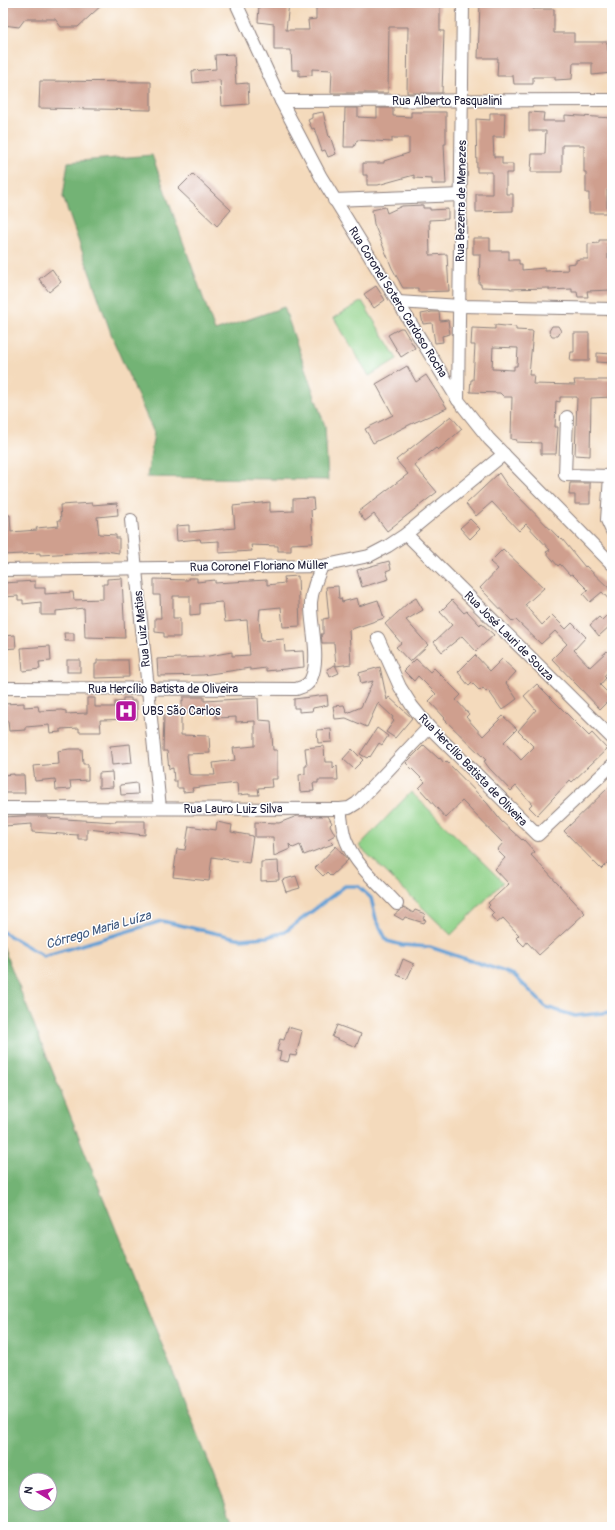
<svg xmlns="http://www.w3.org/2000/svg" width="615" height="1530" font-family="Pangolin,sans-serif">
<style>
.green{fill:#8fd188;stroke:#587a62}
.forest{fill:#73b374;stroke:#4a6a58;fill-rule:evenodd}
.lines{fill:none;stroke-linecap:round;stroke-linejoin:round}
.stream{stroke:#649fd4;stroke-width:3.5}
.building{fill:#cf9f8e;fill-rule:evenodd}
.minor-casing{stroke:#8b7e7c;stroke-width:14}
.minor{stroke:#fff;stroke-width:12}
.labels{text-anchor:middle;stroke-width:3;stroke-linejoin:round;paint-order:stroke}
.street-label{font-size:12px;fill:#22223b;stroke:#fff}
.poi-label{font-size:12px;fill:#22223b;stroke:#fff;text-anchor:start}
.water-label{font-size:13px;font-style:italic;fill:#405a80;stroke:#fff}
</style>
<rect width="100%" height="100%" fill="#fff"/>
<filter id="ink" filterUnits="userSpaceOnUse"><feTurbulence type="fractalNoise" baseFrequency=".025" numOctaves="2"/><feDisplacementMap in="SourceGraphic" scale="8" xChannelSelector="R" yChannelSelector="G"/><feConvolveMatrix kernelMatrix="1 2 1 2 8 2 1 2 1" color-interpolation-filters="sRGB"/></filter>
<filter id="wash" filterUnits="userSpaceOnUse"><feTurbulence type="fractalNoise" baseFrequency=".012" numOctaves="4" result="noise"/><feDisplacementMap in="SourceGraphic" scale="16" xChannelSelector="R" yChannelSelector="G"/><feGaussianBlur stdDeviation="0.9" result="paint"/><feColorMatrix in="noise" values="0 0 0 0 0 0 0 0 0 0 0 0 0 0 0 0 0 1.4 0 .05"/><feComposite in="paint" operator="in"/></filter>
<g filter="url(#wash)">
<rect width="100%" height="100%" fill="#f4dabc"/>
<g class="green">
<polygon points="362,301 397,359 369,376 334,318"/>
<polygon points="411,792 503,882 451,935 359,846"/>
</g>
<g class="forest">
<polygon points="152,155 215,331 284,307 325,426 328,480 147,477 154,433 114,342 63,197 68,162"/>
<path d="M3,947L232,1520L238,1527H3ZM26,1480H50V1504H26Z"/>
</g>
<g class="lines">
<polyline class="stream" points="3,932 44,956 162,921 241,939 267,937 285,932 345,886 358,886 371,898 376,919 387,941 402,945 430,947 514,975 546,1007 575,1016 612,1012"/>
</g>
<g id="blocks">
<g class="building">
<polygon points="3,3 104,3 78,27 61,27 55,19 25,19 19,27 3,25"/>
<polygon points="275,3 289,3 286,30 309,30 308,20 316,19 316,3 440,3 440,31 444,31 442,93 407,93 408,27 389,27 388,93 331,93 332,70 312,69 312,75 299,76 299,70 292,70 291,50 274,50 274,24 258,22 259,5 275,6"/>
<polygon points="480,3 533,3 533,9 554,9 554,33 574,33 574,42 607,42 608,51 612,51 612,73 592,75 592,63 573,63 572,79 555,80 555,77 533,77 533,84 514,84 513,76 497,76 498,58 478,58"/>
<polygon points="234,54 236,84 248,83 249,104 222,106 220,80 193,83 192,71 216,69 215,55"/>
<polygon points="40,81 151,82 151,110 39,108"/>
<polygon points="345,108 358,108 358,117 377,118 377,108 393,108 393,116 411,117 411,112 446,112 446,144 444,144 446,184 432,184 432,179 414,178 414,175 378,185 367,185 367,175 363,175 363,163 384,163 384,161 409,153 409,138 392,138 392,142 357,140 354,147 344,147"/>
<polygon points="323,112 329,137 330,136 336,154 328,157 325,150 322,151 314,128 312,129 308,120 312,118 312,114"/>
<polygon points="529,112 544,113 543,121 565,121 565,115 612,118 612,190 607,190 607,213 589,213 589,193 586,193 586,172 584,172 584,145 562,145 562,172 531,172 532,154 545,154 546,131 529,131"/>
<polygon points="490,113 505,113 504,137 493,137 494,157 502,157 502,164 513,164 513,173 506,173 506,194 513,194 513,211 476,212 476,194 492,194 492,172 477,172 476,119 490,120"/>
<polygon points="193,174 231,210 217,226 178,189"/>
<polygon points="423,205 423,208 430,208 430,210 448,209 448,219 429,220 430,255 447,254 449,291 418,292 418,288 403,288 392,268 374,224 372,210 385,207 387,213 402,206"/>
<polygon points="473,238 490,238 490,251 509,251 509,260 519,260 519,264 522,264 522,270 545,268 545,271 568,270 567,264 576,263 576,260 580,259 588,259 588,244 599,243 599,240 608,240 608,259 612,259 612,290 587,291 588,297 578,297 577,292 572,292 572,289 549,290 549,288 510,289 510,288 481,287 481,284 479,284 480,254 473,254"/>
<polygon points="52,269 61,282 49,292 39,279"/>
<polygon points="376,286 385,300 374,308 364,294"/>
<polygon points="432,312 439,312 440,321 448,320 450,334 442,336 443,342 435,343 432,323 423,324 421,314"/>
<path d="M495,325L516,327V330L533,331L529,375H534L533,384L575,385L574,380H612V397L591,398L590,456L575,455L577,397H560V402L556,401L555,427H558L556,454H541V443L516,442L517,440L511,439L512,397H504L500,393L470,392L471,380H473L475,345H471L472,328L495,329ZM493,347L518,348L517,366H514V370L492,369Z"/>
<polygon points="552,326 558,326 561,331 558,336 552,336 549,331"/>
<polygon points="400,328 403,328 415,348 401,357 388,335"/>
<polygon points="574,333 589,333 589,361 570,361 571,352 574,352"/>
<polygon points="597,353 612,354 612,363 597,362"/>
<polygon points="407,366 416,382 426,375 447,408 411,424 373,443 365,429 393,415 376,384"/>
<polygon points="451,416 462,429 438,450 436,448 414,465 437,492 387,531 374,514 365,521 358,512 408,474 396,460"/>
<polygon points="499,473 507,485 561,540 562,539 585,567 586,566 612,591 612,603 602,592 590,602 583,594 588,590 572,574 570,575 560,564 558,566 546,552 550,550 526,524 519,531 492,502 476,516 466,504"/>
<polygon points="570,483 590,483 590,504 575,504 575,495 569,495"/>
<polygon points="313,498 314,509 311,510 313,543 291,544 291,551 278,551 278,546 251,545 252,551 219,553 219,541 201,542 200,539 177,541 176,526 189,525 189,532 235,528 233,506 270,502 270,512 293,511 293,499"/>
<polygon points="92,503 92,505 117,503 118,515 97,517 99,534 116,535 116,538 119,538 119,553 106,551 40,555 40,553 3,555 3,515 10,515 11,532 37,530 36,528 59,526 58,520 61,520 60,505"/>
<polygon points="470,519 480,529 470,539 460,528"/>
<polygon points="503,549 544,588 525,605 542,625 552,615 566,629 572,623 586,637 574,650 590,667 607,651 612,656 612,667 604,676 606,678 600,685 612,697 600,709 552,659 567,644 555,631 541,644 516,620 513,622 480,588 498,569 490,562"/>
<polygon points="389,561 391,569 386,571 389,579 362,587 357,570"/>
<polygon points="298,576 300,626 283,627 281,607 260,609 259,619 261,641 284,639 285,652 303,651 304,667 266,671 266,668 250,670 250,668 203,675 158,676 157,659 203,657 232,652 232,656 250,655 247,620 225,622 223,603 221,602 200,604 200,614 190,615 190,596 173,596 173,618 180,618 180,637 164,637 164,633 155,632 155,618 161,618 160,595 154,595 154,579 188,580 188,578 197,578 197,582 215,580 215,583 267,580 267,585 285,583 284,577"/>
<polygon points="122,578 125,638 85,637 84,608 56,611 56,615 41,615 41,602 23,604 23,600 18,600 18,596 3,597 3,583 35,581 35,588 45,588 45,594 73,592 74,600 103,599 103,584 107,584 107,579"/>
<polygon points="338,586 339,599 341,598 342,602 357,598 359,606 378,600 384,618 349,630 351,664 336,666 334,643 322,643 321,634 323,634 323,619 329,618 326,587"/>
<polygon points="416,598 423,610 406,620 428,645 410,662 396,647 401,643 385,624 408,603"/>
<polygon points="452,600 464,613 467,611 480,625 481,623 494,635 476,651 462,636 442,652 434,642 452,625 440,612"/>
<polygon points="612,610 612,624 599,636 590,625 599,617 602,620"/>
<polygon points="64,633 74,633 74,641 65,641"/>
<polygon points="15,635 16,648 3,649 3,636"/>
<polygon points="50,646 51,661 39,662 40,669 23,671 21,648"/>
<polygon points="475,655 490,671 502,659 516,672 506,683 517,699 502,710 488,690 486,692 483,688 480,691 472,683 469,686 458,672"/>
<polygon points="416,659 430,672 434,668 461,695 456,700 469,714 466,717 483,736 503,716 517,729 504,742 521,760 534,747 518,731 536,710 524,696 537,684 589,736 592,733 607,749 572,782 570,780 537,815 529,807 532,804 516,786 511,791 489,768 484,761 486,760 444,719 445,718 429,701 436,694 418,676 414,681 404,671"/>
<rect x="67" y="660" width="13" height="12"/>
<polygon points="97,660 128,660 129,677 95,678 95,664 97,664"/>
<polygon points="335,665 339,673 330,677 327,669"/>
<polygon points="380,667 387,700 389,697 412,718 395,738 386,732 394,721 392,719 393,717 378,703 367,727 346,718 335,719 333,706 344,705 347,713 361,707 373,681 361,684 359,673"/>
<polygon points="327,695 328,705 313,708 312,711 299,712 299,708 294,708 294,699"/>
<polygon points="183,697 204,697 204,701 258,698 259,720 271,721 273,750 277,750 277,779 271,779 272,787 258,788 259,795 249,795 249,794 238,795 237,783 192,788 193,791 183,792 183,788 177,788 177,781 174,781 173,768 169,769 167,751 163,751 164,715 181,715 181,735 209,736 210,753 187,754 189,774 192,775 215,775 213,763 235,760 233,748 255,746 255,721 236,722 236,717 216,718 216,713 182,713 182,700 183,701"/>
<polygon points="87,698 95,698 95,707 115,707 115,702 123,702 123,698 131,698 131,701 137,701 137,719 100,720 101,732 79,732 79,728 61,729 61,732 50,733 49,725 26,727 26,730 9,731 8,721 3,721 3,704 24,703 24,707 38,706 39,711 61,710 66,711 66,714 87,713"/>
<polygon points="377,728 388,736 382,745 379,743 370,757 369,756 367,758 360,754"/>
<polygon points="331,729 332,742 318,743 317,730"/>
<polygon points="130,744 132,763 112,765 110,746"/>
<polygon points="424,745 439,759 440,758 444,763 446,761 487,803 501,821 522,840 523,839 535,852 531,855 585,913 539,955 527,942 524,946 516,938 519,935 503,918 497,923 491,916 494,913 488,907 490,905 488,903 509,884 495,869 505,858 497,850 503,843 462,801 446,818 419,788 425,782 406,763"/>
<polygon points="324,746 325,762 333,762 333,769 337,765 338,780 318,780 318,783 313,783 314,791 300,792 299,775 305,774 305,766 307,766 305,748"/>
<polygon points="69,749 82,749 83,764 88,764 88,780 70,781 71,789 56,790 55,779 35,781 33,766 59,764 58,751"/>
<polygon points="352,749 363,760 354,769 343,759"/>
<polygon points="112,772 113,787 99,788 99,773"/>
<polygon points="14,774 14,775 24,775 25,793 3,793 3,775"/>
<polygon points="137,783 138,794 121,795 120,785"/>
<polygon points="612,784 612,858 601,869 564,831"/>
<polygon points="23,816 48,816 48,818 116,822 116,821 145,821 145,835 87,829 87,839 78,839 78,835 32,832 32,824 4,826 3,817"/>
<polygon points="297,816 311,816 312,818 314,816 328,816 332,823 330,825 335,835 328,839 333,844 304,855 300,845 293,848 289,844 290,849 274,856 273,837 255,837 255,822 279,823"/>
<polygon points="217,822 232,825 231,832 253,836 249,863 212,857 209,881 173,877 177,849 185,850 189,826 216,830"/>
<polygon points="336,846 348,860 331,876 327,872 323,876 315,868"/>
<polygon points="278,861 279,880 261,881 261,862"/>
<polygon points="296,876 300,888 286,892 282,880"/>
<polygon points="404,907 413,913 415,910 425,914 423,919 426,920 424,923 405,917 403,920 394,915"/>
<polygon points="403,959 414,964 407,979 397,975"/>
<polygon points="337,1025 361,1034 356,1047 332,1037"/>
<polygon points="288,1027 302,1031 296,1056 290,1055 288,1062 279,1060 281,1052 277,1051 280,1039 284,1040"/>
</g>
</g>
</g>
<g filter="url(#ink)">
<use href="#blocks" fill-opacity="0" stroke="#8b7e7c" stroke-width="1"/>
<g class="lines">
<g class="minor-casing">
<g id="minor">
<polyline points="236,3 281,101 321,177 458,400 489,439 612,564"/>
<polyline points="281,101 612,100"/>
<polyline points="334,200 461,195"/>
<polyline points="398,302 460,306 612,309"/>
<polyline points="458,400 463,3"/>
<polyline points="567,417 565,475 612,476"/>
<polyline points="610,476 607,520 612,531"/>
<polyline points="131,520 160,808"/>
<polyline points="406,534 612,738"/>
<polyline points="3,570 322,566 369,556 388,546 406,534 504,454"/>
<polyline points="378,638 400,687 412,706 429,727 538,835 612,765"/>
<path d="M3,688L296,689C302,687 308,686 311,679C321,658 310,625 311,602C312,589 317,578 322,566"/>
<polyline points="3,808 340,809 349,808 357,803 429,727"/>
<path d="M340,809C342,820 342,833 347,843C357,867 380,885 397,904"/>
</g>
</g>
<use href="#minor" class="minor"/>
</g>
</g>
<defs>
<g id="hospital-square" transform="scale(1.15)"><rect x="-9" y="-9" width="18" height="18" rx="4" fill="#b5179e" stroke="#fff"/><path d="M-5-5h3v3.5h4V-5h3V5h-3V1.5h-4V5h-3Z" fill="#fff"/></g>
</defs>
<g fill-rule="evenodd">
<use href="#hospital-square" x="126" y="711"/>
</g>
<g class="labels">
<g class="street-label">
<text x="447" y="105">Rua Alberto Pasqualini</text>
<text transform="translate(461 201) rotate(-89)" y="4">Rua Bezerra de Menezes</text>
<text transform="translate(398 302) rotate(58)" y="4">Rua Coronel Sotero Cardoso Rocha</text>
<text transform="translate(259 566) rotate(-1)" y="4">Rua Coronel Floriano Müller</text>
<text transform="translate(142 629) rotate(-96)" y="4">Rua Luiz Matias</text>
<text transform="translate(509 636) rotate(45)" y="4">Rua José Lauri de Souza</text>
<text x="163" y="693">Rua Hercílio Batista de Oliveira</text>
<text transform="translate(473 770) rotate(46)" y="4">Rua Hercílio Batista de Oliveira</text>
<text x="233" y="813">Rua Lauro Luiz Silva</text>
</g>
<g class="poi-label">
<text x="142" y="715">UBS São Carlos</text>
</g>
<g class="water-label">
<text transform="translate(98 929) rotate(-16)" y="5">Córrego Maria Luíza</text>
</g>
</g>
<rect width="615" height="1530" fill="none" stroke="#fff" stroke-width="16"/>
<g transform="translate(38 1492) rotate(280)"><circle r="19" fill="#ffffff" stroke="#a7a7b1"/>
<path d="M0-3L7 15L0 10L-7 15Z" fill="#b5179e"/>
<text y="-6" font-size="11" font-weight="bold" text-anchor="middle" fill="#22223b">N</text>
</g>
</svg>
